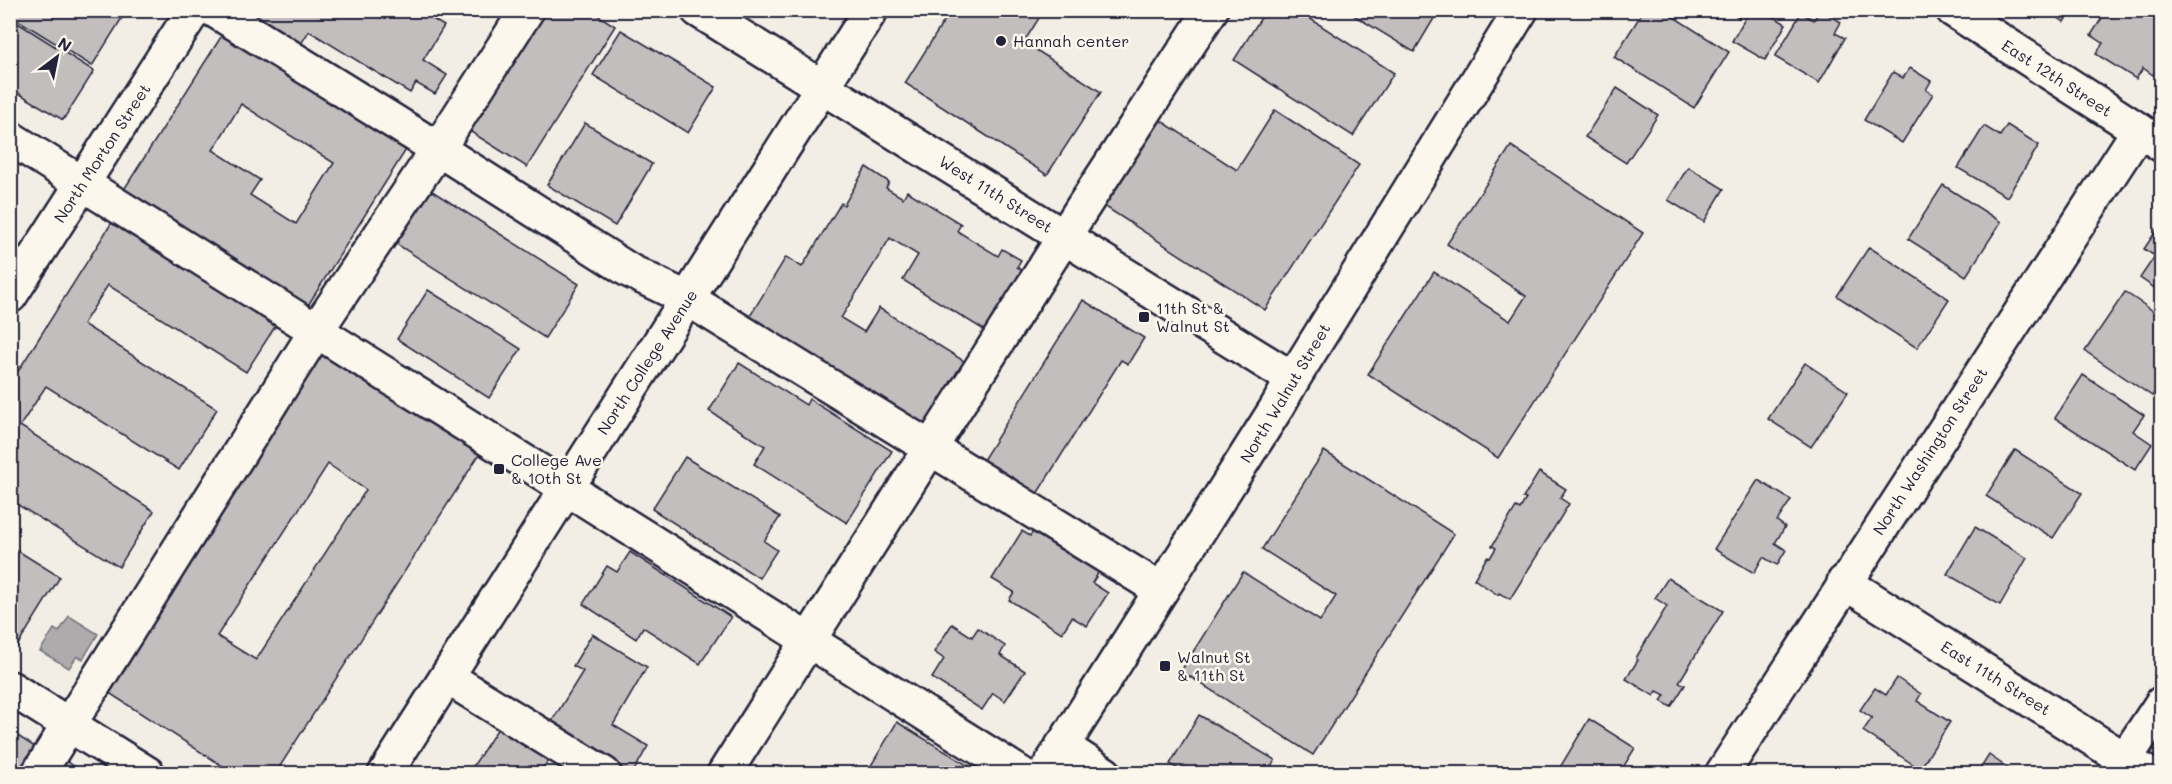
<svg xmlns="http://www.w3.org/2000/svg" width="2172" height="784" font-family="Mali,sans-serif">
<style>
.water{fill:#aeabad;stroke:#76747f;stroke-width:1.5}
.building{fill:#c2bebe;stroke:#22223b;stroke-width:1.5;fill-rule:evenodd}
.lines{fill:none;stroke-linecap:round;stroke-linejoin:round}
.minor-casing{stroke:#22223b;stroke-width:38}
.major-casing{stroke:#22223b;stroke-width:38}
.minor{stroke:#fbf7ec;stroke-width:33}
.major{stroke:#fbf7ec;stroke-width:33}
.poi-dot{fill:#22223b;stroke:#fbf7ec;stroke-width:2}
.labels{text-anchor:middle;stroke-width:5;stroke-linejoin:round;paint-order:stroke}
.poi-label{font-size:16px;fill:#22223b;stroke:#fbf7ec;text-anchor:start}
.street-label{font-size:16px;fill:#22223b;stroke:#fbf7ec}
</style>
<rect width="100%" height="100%" fill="#f2eee5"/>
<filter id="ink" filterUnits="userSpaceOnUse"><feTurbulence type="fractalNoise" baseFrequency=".0167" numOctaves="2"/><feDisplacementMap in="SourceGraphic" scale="12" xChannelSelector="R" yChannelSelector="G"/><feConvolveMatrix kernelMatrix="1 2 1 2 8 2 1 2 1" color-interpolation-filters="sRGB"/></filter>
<g filter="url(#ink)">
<polygon class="water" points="69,616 98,634 83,659 77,656 69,668 40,651 54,629 59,632"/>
<g class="building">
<polygon points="10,10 127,10 92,66 10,15"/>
<polygon points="250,10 418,10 444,26 423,60 447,75 435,94 416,83 410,93 309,31 294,55 242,23"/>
<polygon points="536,10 590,10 615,26 527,167 463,127"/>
<polygon points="951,10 1044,10 1024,42 1101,92 1047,175 905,83"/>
<polygon points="1266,10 1297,10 1394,73 1353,136 1234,60"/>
<polygon points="1345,10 1439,10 1414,52"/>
<polygon points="1644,10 1663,10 1729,52 1694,108 1614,57"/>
<polygon points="1728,10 1744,10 1739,18"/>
<polygon points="1750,10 1763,10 1786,24 1765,60 1732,41"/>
<polygon points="1820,10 1841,22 1835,33 1845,38 1819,83 1775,57 1801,13 1814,20"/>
<polygon points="2047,10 2071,10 2064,22"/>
<polygon points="2107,10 2152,10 2162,17 2162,62 2153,75 2143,68 2136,79 2096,54 2103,43 2091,35"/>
<polygon points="10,18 94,71 63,120 10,88"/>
<path d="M226,29L409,145L307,307L123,191ZM241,104L334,163L296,224L250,195L260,180L213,150Z"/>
<polygon points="621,30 716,87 688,133 593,75"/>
<polygon points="1910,68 1931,81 1926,90 1933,94 1902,143 1864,120 1893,72 1903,78"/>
<polygon points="1617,88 1658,115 1626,163 1585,137"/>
<polygon points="1275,110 1359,165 1265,310 1098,202 1154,116 1237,170"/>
<polygon points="585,123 652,164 615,226 547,185"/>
<polygon points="2007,125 2039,145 2007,197 1958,168 1984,126 2000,136"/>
<polygon points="1511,146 1643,233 1498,458 1368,374 1434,272 1510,321 1526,296 1447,244"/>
<polygon points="866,167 889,182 886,188 903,198 907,191 961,224 957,231 998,256 1002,249 1021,260 1017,267 1029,275 1008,310 1000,305 984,330 903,280 918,255 890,238 841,318 864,332 879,308 967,363 928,430 747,321 786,257 802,267 841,203 844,205"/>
<polygon points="1688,167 1724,189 1704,222 1668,200"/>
<polygon points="10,168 17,172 10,183"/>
<polygon points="421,184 579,284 545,338 387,238"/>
<polygon points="1943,185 2001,222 1966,276 1908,239"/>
<polygon points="114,219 278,322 246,372 108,285 83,324 217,409 179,470 46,386 20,426 154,511 119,567 10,500 10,384"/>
<polygon points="2162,222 2162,293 2140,278 2155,256 2144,249"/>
<polygon points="1869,247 1949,299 1917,348 1837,296"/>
<polygon points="428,290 521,349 489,398 397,339"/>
<polygon points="2125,292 2162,317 2162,383 2152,396 2085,351"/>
<polygon points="1083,300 1144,338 1128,364 1121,360 1032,502 978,468"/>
<path d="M320,343L486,444L275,774H235L103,689ZM328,464L366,490L256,660L217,636Z"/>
<polygon points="739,363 806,405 809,399 892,451 847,523 754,464 765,446 709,411"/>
<polygon points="1805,363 1848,392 1811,447 1768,419"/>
<polygon points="2083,375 2144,415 2133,431 2152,444 2135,470 2055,418"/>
<polygon points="2015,450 2082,493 2053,538 1986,496"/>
<polygon points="1324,451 1454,534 1313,755 1181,671 1243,572 1320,621 1336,596 1262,549"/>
<polygon points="685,457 780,517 764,541 777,550 759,578 652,509"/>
<polygon points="1539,472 1566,489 1560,498 1569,504 1510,599 1499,593 1498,595 1474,579 1487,557 1490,558 1496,548 1492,546 1516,507 1520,509 1526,499 1523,498"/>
<polygon points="1758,480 1791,500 1777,521 1785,527 1775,543 1786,550 1777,565 1763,557 1754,573 1714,549"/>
<polygon points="1036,527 1102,567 1092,583 1108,593 1087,626 1072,617 1062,633 1009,600 1014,592 992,579 1022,531 1030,536"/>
<polygon points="1975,527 2027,558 2000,605 1947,574"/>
<polygon points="10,546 60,577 16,648 10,644"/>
<polygon points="630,552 731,617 700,664 643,627 636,639 583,604 607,566 617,572"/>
<polygon points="1668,578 1723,611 1679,682 1685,685 1671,707 1661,701 1665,695 1657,691 1654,696 1626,679 1638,660 1636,658 1667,606 1655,598"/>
<polygon points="952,624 972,637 978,628 1005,646 1000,655 1025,671 1005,701 993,693 982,710 932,678 944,659 934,652"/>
<polygon points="592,634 647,667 613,725 648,746 632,774 549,726 583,671 573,666"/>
<polygon points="1897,678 1921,694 1917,701 1950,722 1920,769 1863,731 1872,718 1860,710 1875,688 1886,695"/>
<polygon points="1199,715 1275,760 1267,774 1186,774 1170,764"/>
<polygon points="1589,719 1635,748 1619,774 1556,774"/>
<polygon points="502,722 552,755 543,768 552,774 468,774"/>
<polygon points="897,722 977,771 976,774 866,774"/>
<polygon points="10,731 35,747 19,774 10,774"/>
<polygon points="1989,755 2012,771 2011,774 1977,774"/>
<polygon points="62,758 86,774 51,774"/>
<polygon points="1840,767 1849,774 1836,774"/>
</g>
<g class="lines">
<g class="minor-casing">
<g id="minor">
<polyline points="214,10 438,149 630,271 688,299 1161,590"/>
<polyline points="698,10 1293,379"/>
<polyline points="1953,10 2162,145"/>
<polyline points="10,138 1021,774"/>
<polyline points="10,296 194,10"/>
<polyline points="1844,582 2148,774"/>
<polyline points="447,677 604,774"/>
<polyline points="10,688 148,774"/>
<polyline points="1062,746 1105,774"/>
<polyline points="38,774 316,331 438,149 527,10"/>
<polyline points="724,774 1081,210 1211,10"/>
<polyline points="1722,774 2139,130"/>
<polyline points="2115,774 2162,703"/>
</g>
</g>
<g class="major-casing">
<g id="major">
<polyline points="385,774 871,10"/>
<polyline points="1045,774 1277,407 1293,379 1521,10"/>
</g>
</g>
<use href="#minor" class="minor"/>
<use href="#major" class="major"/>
</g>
</g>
<g class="poi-dot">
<circle cx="1001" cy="41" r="6"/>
<rect x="1138" y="311" width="12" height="12" rx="3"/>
<rect x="493" y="463" width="12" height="12" rx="3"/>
<rect x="1159" y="660" width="12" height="12" rx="3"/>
</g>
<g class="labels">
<g class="poi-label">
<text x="1013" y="47">Hannah center</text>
<text x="1156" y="314">11th St &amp;<tspan x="1156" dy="18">Walnut St</tspan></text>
<text x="511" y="466">College Ave<tspan x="511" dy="18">&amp; 10th St</tspan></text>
<text x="1177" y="663">Walnut St<tspan x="1177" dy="18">&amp; 11th St</tspan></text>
</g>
<g class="street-label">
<text transform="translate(2057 78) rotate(33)" y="6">East 12th Street</text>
<text transform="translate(102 153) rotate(-57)" y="6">North Morton Street</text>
<text transform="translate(996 194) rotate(32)" y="6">West 11th Street</text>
<text transform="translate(647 362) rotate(-57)" y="6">North College Avenue</text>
<text transform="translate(1285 393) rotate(-59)" y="6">North Walnut Street</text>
<text transform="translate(1930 451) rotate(-57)" y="6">North Washington Street</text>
<text transform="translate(1996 678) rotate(32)" y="6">East 11th Street</text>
</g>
</g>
<rect width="2172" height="784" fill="none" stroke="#fbf7ec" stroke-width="36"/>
<rect x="18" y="18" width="2136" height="748" fill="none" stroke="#22223b" stroke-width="2" filter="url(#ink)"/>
<g transform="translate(57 57) rotate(32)" stroke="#fbf7ec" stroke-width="4.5" paint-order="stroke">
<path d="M0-4.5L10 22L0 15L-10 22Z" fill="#22223b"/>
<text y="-9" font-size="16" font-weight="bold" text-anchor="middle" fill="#22223b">N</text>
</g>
</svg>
